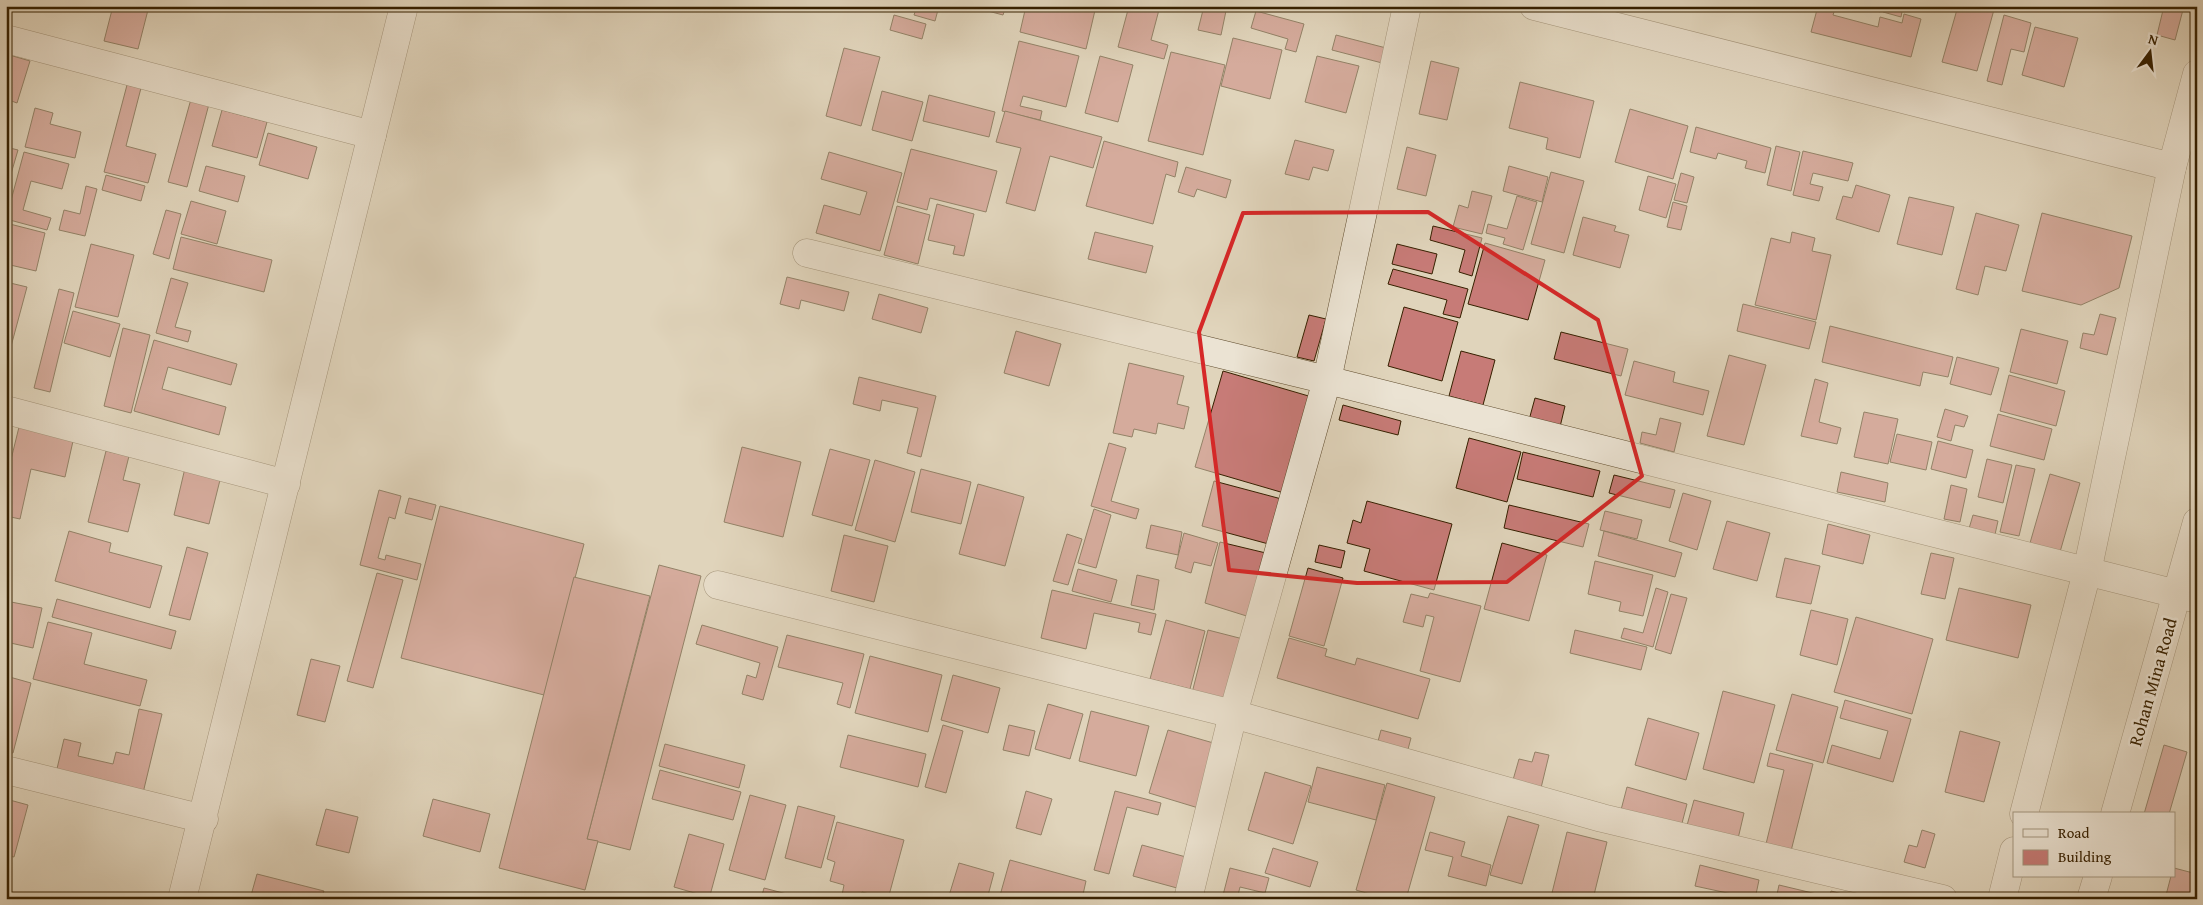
<svg xmlns="http://www.w3.org/2000/svg" width="2203" height="905" font-family="'Gentium Book Plus',serif">
<style>
.building{fill:#c77b77;stroke:#362000}
.lines{fill:none;stroke-linecap:round;stroke-linejoin:round}
.street-casing{stroke:#604d2f;stroke-width:29}
.street{stroke:#ebe3d3;stroke-width:28}
.marked{fill:none;stroke:#d62828;stroke-width:4;stroke-linejoin:round}
.labels{text-anchor:middle;stroke-width:5;stroke-linejoin:round;paint-order:stroke}
.street-label{font-size:18px;fill:#362000;stroke:#ebe3d3}
</style>
<rect width="100%" height="100%" fill="#e0d4bb"/>
<filter id="stains"><feTurbulence type="fractalNoise" baseFrequency=".004" numOctaves="4"/><feColorMatrix values="0 0 0 0 .2 0 0 0 0 .09 0 0 0 0 .02 0 0 0 .5 -.17"/></filter>
<radialGradient id="worn" r=".72"><stop offset=".6" stop-color="#630" stop-opacity="0"/><stop offset="1" stop-color="#630" stop-opacity=".3"/></radialGradient>
<g class="building">
<polygon points="113,6 149,6 138,49 104,41"/>
<polygon points="917,6 939,6 935,21 914,15"/>
<polygon points="969,6 1006,6 1003,15"/>
<polygon points="1026,6 1096,6 1086,49 1020,32"/>
<polygon points="1129,6 1160,6 1151,40 1168,45 1164,59 1118,47"/>
<polygon points="1204,6 1227,6 1221,35 1198,30"/>
<polygon points="1818,6 1836,6 1833,15 1878,27 1880,17 1902,23 1904,14 1921,19 1911,57 1811,32"/>
<polygon points="1864,6 1882,6 1880,12"/>
<polygon points="1885,6 1903,6 1901,17 1883,12"/>
<polygon points="1958,6 1995,6 1977,71 1942,62"/>
<polygon points="2164,6 2184,6 2175,40 2157,35"/>
<polygon points="1256,11 1304,24 1296,52 1285,49 1288,39 1251,28"/>
<polygon points="894,15 926,24 922,39 890,30"/>
<polygon points="2004,15 2031,23 2024,52 2011,49 2002,85 1987,81"/>
<polygon points="2035,27 2078,38 2064,87 2022,75"/>
<polygon points="1336,35 1390,49 1386,64 1332,50"/>
<polygon points="1233,38 1282,50 1270,99 1221,86"/>
<polygon points="1019,41 1079,56 1066,107 1023,96 1020,106 1042,111 1040,120 1002,111"/>
<polygon points="844,48 880,57 861,126 826,116"/>
<polygon points="1171,52 1225,65 1203,155 1148,141"/>
<polygon points="6,54 30,61 17,103 6,99"/>
<polygon points="1100,56 1133,65 1118,122 1085,113"/>
<polygon points="1317,56 1359,66 1346,113 1305,102"/>
<polygon points="1431,61 1459,68 1447,120 1419,114"/>
<polygon points="1520,82 1594,101 1580,158 1546,149 1548,138 1509,128"/>
<polygon points="127,85 141,88 126,146 156,154 148,183 104,172"/>
<polygon points="882,91 923,102 912,141 872,130"/>
<polygon points="929,95 995,112 989,137 923,121"/>
<polygon points="191,99 209,104 187,187 168,182"/>
<polygon points="35,108 53,113 50,124 81,132 75,158 25,147"/>
<polygon points="1630,109 1688,126 1673,179 1615,162"/>
<polygon points="222,110 267,122 257,158 212,146"/>
<polygon points="1005,111 1102,137 1093,168 1050,156 1035,211 1006,203 1021,148 996,142"/>
<polygon points="1696,127 1771,148 1765,173 1745,168 1747,161 1718,153 1716,159 1690,152"/>
<polygon points="268,133 317,147 308,179 259,165"/>
<polygon points="1295,140 1334,150 1328,171 1313,167 1309,180 1285,174"/>
<polygon points="1104,141 1178,162 1175,177 1166,174 1153,224 1086,206"/>
<polygon points="1776,146 1800,152 1791,191 1767,185"/>
<polygon points="6,147 18,150 6,191"/>
<polygon points="1407,147 1436,155 1426,196 1397,189"/>
<polygon points="911,149 997,171 986,212 930,198 927,210 897,202"/>
<polygon points="1803,151 1853,163 1848,181 1813,173 1810,184 1823,187 1819,201 1793,195"/>
<polygon points="24,152 69,164 62,189 31,181 23,210 51,218 47,230 6,219"/>
<polygon points="829,152 902,173 880,251 816,233 824,205 860,215 867,192 821,179"/>
<polygon points="206,166 245,176 238,202 199,191"/>
<polygon points="1509,166 1548,177 1542,202 1503,191"/>
<polygon points="1186,167 1231,180 1226,198 1197,189 1194,197 1178,192"/>
<polygon points="1551,172 1584,181 1564,253 1531,244"/>
<polygon points="1681,173 1694,177 1687,203 1674,200"/>
<polygon points="106,175 145,186 141,201 102,190"/>
<polygon points="1648,176 1676,184 1666,218 1639,210"/>
<polygon points="1856,185 1890,195 1879,232 1836,219 1843,196 1852,198"/>
<polygon points="86,186 97,189 85,236 59,230 64,210 80,214"/>
<polygon points="1472,191 1492,196 1482,234 1453,227 1459,205 1468,208"/>
<polygon points="1517,196 1537,202 1523,250 1503,244 1505,238 1486,233 1488,224 1507,229"/>
<polygon points="1909,197 1954,207 1942,255 1897,244"/>
<polygon points="191,201 226,211 217,244 181,234"/>
<polygon points="1673,202 1687,206 1681,230 1667,227"/>
<polygon points="937,204 974,214 964,256 953,254 955,246 928,240"/>
<polygon points="897,206 930,215 918,264 884,255"/>
<polygon points="166,210 181,214 169,259 153,254"/>
<polygon points="1976,213 2019,225 2006,271 1985,266 1978,295 1956,289"/>
<polygon points="2042,213 2132,236 2119,288 2081,305 2022,291"/>
<polygon points="1583,217 1616,226 1614,231 1629,235 1620,268 1573,255"/>
<polygon points="6,223 45,233 36,271 6,264"/>
<polygon points="1433,226 1482,238 1472,276 1459,272 1465,250 1430,240"/>
<polygon points="1095,232 1153,246 1146,273 1088,259"/>
<polygon points="1792,232 1815,238 1812,251 1831,255 1816,320 1755,305 1771,238 1790,243"/>
<polygon points="181,237 272,260 264,292 173,269"/>
<polygon points="1485,243 1545,260 1528,320 1468,304"/>
<polygon points="91,244 134,255 118,317 75,307"/>
<polygon points="1397,244 1437,254 1432,274 1392,264"/>
<polygon points="1393,269 1468,289 1460,318 1443,314 1447,300 1388,284"/>
<polygon points="787,277 849,292 844,311 801,300 799,309 780,304"/>
<polygon points="171,278 188,283 175,327 191,331 188,342 156,333"/>
<polygon points="6,282 27,287 6,365"/>
<polygon points="59,289 74,293 50,392 34,388"/>
<polygon points="879,294 928,308 921,333 872,319"/>
<polygon points="1743,304 1816,322 1809,349 1737,331"/>
<polygon points="1404,307 1458,322 1442,381 1388,366"/>
<polygon points="73,311 120,324 110,357 64,343"/>
<polygon points="2100,314 2116,318 2107,355 2080,348 2083,333 2094,335"/>
<polygon points="1309,315 1326,319 1314,361 1297,357"/>
<polygon points="1830,326 1953,357 1948,377 1923,372 1920,386 1822,362"/>
<polygon points="123,328 150,335 131,413 104,406"/>
<polygon points="2021,329 2068,341 2057,384 2010,372"/>
<polygon points="1016,331 1061,344 1049,386 1004,373"/>
<polygon points="1561,332 1628,349 1621,376 1554,359"/>
<polygon points="154,340 237,364 231,385 168,367 162,389 226,407 219,435 134,411"/>
<polygon points="1461,351 1495,360 1483,405 1449,396"/>
<polygon points="1729,355 1766,365 1744,445 1707,436"/>
<polygon points="1957,357 1999,368 1991,395 1950,384"/>
<polygon points="1634,361 1675,372 1673,382 1709,391 1703,415 1625,395"/>
<polygon points="1129,363 1184,376 1177,404 1189,407 1184,429 1158,423 1156,434 1134,429 1132,437 1113,433"/>
<polygon points="1223,371 1312,397 1284,493 1195,467"/>
<polygon points="2009,375 2065,391 2056,426 2000,411"/>
<polygon points="859,377 936,396 921,457 907,453 918,408 882,400 880,411 853,404"/>
<polygon points="1815,379 1828,383 1819,422 1841,428 1837,444 1801,436"/>
<polygon points="1535,398 1565,406 1560,427 1529,420"/>
<polygon points="1343,405 1401,421 1398,435 1339,420"/>
<polygon points="1945,409 1968,416 1964,427 1955,425 1951,441 1937,437"/>
<polygon points="1864,412 1898,419 1888,464 1854,457"/>
<polygon points="1998,414 2052,429 2044,460 1990,446"/>
<polygon points="1660,418 1681,423 1674,452 1640,443 1642,432 1656,435"/>
<polygon points="19,427 73,441 65,477 31,469 20,519 6,516 6,480"/>
<polygon points="1897,434 1932,442 1926,470 1890,462"/>
<polygon points="1469,438 1521,452 1507,502 1456,488"/>
<polygon points="1938,441 1973,450 1966,478 1931,469"/>
<polygon points="1109,443 1126,448 1111,501 1139,509 1136,519 1091,506"/>
<polygon points="742,447 801,462 783,537 724,522"/>
<polygon points="830,449 870,460 852,526 812,515"/>
<polygon points="106,451 129,456 123,480 140,484 128,532 88,522"/>
<polygon points="1523,452 1600,471 1593,497 1517,479"/>
<polygon points="1987,459 2012,465 2003,503 1978,497"/>
<polygon points="875,460 915,472 895,542 855,530"/>
<polygon points="2016,465 2035,469 2019,536 2000,532"/>
<polygon points="185,468 221,476 209,524 174,515"/>
<polygon points="921,469 971,482 961,524 911,512"/>
<polygon points="1841,472 1888,483 1885,502 1837,492"/>
<polygon points="2050,474 2080,483 2060,552 2030,543"/>
<polygon points="1614,475 1675,490 1670,508 1609,493"/>
<polygon points="1214,481 1289,501 1276,546 1202,526"/>
<polygon points="978,484 1024,497 1005,566 959,554"/>
<polygon points="1951,485 1967,489 1960,522 1944,519"/>
<polygon points="379,490 401,496 395,519 389,517 378,558 385,560 386,555 421,564 417,580 360,565"/>
<polygon points="1683,493 1711,501 1697,550 1669,541"/>
<polygon points="409,498 436,505 432,520 405,513"/>
<polygon points="1367,501 1452,524 1434,590 1364,571 1370,549 1347,543 1353,520 1361,523"/>
<polygon points="1509,505 1589,524 1583,547 1504,528"/>
<polygon points="440,506 584,544 544,695 401,658"/>
<polygon points="1094,509 1111,515 1096,568 1078,563"/>
<polygon points="1605,511 1642,520 1637,539 1600,530"/>
<polygon points="1973,515 1998,521 1994,539 1968,532"/>
<polygon points="1727,521 1770,533 1757,581 1713,569"/>
<polygon points="1828,524 1870,535 1863,564 1822,554"/>
<polygon points="1151,525 1182,532 1178,555 1146,548"/>
<polygon points="69,531 111,543 109,552 162,566 150,608 55,581"/>
<polygon points="1604,531 1682,553 1675,577 1598,556"/>
<polygon points="1184,533 1218,543 1211,566 1194,562 1191,573 1175,568"/>
<polygon points="1067,534 1082,539 1068,585 1053,581"/>
<polygon points="844,535 888,546 874,602 831,591"/>
<polygon points="1220,542 1270,554 1253,618 1205,603"/>
<polygon points="1502,543 1547,555 1529,621 1484,609"/>
<polygon points="1319,545 1345,551 1341,568 1315,562"/>
<polygon points="187,547 208,553 190,620 169,615"/>
<polygon points="1931,553 1954,558 1945,599 1921,594"/>
<polygon points="1785,558 1820,566 1811,604 1776,597"/>
<polygon points="1595,561 1653,575 1643,616 1619,611 1621,602 1588,594"/>
<polygon points="659,565 701,576 630,850 587,839"/>
<polygon points="1308,568 1343,578 1324,646 1289,636"/>
<polygon points="1078,569 1117,580 1111,602 1072,591"/>
<polygon points="377,573 403,580 373,688 347,681"/>
<polygon points="1137,575 1159,580 1154,610 1131,605"/>
<polygon points="574,577 650,596 587,839 598,841 585,890 499,868"/>
<polygon points="1656,588 1668,592 1653,647 1621,638 1624,628 1643,633"/>
<polygon points="1959,588 2031,605 2018,658 1946,640"/>
<polygon points="1052,590 1156,614 1151,635 1138,632 1140,623 1094,613 1086,649 1041,638"/>
<polygon points="1430,593 1481,606 1460,682 1420,671 1434,617 1426,615 1423,627 1403,622 1411,594 1428,598"/>
<polygon points="1671,594 1687,598 1671,654 1655,649"/>
<polygon points="57,599 176,631 171,649 52,617"/>
<polygon points="6,601 42,608 33,648 6,642"/>
<polygon points="1811,610 1848,619 1837,665 1800,655"/>
<polygon points="1856,617 1933,639 1912,714 1834,692"/>
<polygon points="1166,620 1205,631 1190,689 1150,679"/>
<polygon points="48,622 92,633 84,664 147,680 140,706 33,679"/>
<polygon points="702,625 778,647 763,700 742,694 747,675 756,678 760,663 696,644"/>
<polygon points="1208,630 1247,640 1230,703 1192,693"/>
<polygon points="1575,630 1647,647 1641,670 1570,653"/>
<polygon points="787,635 864,654 850,708 837,704 843,683 778,667"/>
<polygon points="1289,638 1327,649 1325,656 1355,665 1357,658 1430,679 1418,719 1277,678"/>
<polygon points="870,656 942,675 928,732 855,713"/>
<polygon points="311,659 340,666 325,722 297,715"/>
<polygon points="953,675 1000,688 988,733 941,720"/>
<polygon points="6,676 31,683 13,753 6,752"/>
<polygon points="1723,691 1775,705 1754,783 1703,769"/>
<polygon points="1792,694 1838,707 1823,763 1776,750"/>
<polygon points="1845,700 1911,719 1893,782 1827,763 1832,745 1880,759 1888,731 1840,718"/>
<polygon points="1048,704 1083,714 1070,759 1035,749"/>
<polygon points="139,709 162,714 143,793 56,773 64,739 81,743 78,756 113,764 116,752 129,755"/>
<polygon points="1091,711 1149,726 1136,776 1079,761"/>
<polygon points="1648,718 1699,733 1686,780 1635,765"/>
<polygon points="943,725 963,731 946,793 925,787"/>
<polygon points="1009,725 1035,731 1029,756 1003,750"/>
<polygon points="1168,730 1224,746 1205,810 1149,793"/>
<polygon points="1381,730 1411,738 1407,753 1377,745"/>
<polygon points="1960,731 2000,742 1984,802 1945,792"/>
<polygon points="848,735 926,754 918,787 840,767"/>
<polygon points="665,744 745,765 739,788 659,766"/>
<polygon points="2164,745 2187,752 2169,814 2144,814"/>
<polygon points="1535,752 1549,755 1541,788 1513,780 1519,759 1532,762"/>
<polygon points="1770,753 1813,764 1791,851 1766,844 1784,770 1767,766"/>
<polygon points="1317,767 1385,785 1376,820 1308,802"/>
<polygon points="660,770 741,792 733,820 652,799"/>
<polygon points="1265,772 1311,786 1293,844 1248,830"/>
<polygon points="1387,783 1435,797 1406,899 1387,899 1356,890"/>
<polygon points="1627,787 1687,804 1681,827 1621,810"/>
<polygon points="1026,791 1052,799 1041,835 1016,828"/>
<polygon points="1115,791 1161,803 1158,815 1127,807 1109,874 1094,870"/>
<polygon points="750,795 786,805 765,880 729,870"/>
<polygon points="6,799 28,805 14,857 6,855"/>
<polygon points="433,799 490,814 480,852 423,836"/>
<polygon points="1694,800 1744,813 1737,843 1686,829"/>
<polygon points="798,806 835,816 821,868 785,858"/>
<polygon points="326,809 358,817 349,853 316,845"/>
<polygon points="1508,816 1539,825 1522,884 1490,875"/>
<polygon points="837,822 904,840 888,899 862,892 860,899 842,895 844,885 830,881 835,862 827,859"/>
<polygon points="1922,830 1935,834 1925,868 1904,862 1909,845 1917,847"/>
<polygon points="1430,832 1465,842 1461,856 1491,865 1486,886 1448,876 1453,857 1425,850"/>
<polygon points="1567,832 1607,842 1593,899 1551,897"/>
<polygon points="689,834 724,844 709,899 696,899 698,894 674,887"/>
<polygon points="1142,845 1186,857 1177,888 1133,876"/>
<polygon points="1273,848 1318,862 1310,887 1265,873"/>
<polygon points="1010,860 1086,881 1082,899 999,899"/>
<polygon points="959,863 994,873 987,899 948,899"/>
<polygon points="1700,865 1759,880 1755,899 1695,886"/>
<polygon points="1230,868 1269,878 1265,893 1240,887 1237,899 1222,899"/>
<polygon points="2174,868 2197,874 2197,899 2165,899 2171,876 2174,876"/>
<polygon points="257,874 324,891 321,899 250,899"/>
<polygon points="1779,885 1825,896 1824,899 1776,899"/>
<polygon points="764,888 802,898 802,899 761,899"/>
<polygon points="1831,891 1862,899 1829,899"/>
</g>
<g class="lines">
<g class="street-casing">
<g id="street">
<polyline points="1534,6 2172,167"/>
<polyline points="6,39 372,135"/>
<polyline points="807,253 1327,380 2197,599"/>
<polyline points="6,410 286,484"/>
<polyline points="718,585 1233,714 1602,818 1943,899"/>
<polyline points="6,770 204,819"/>
<polyline points="2024,814 2087,572 2172,167 2197,74"/>
<polyline points="2115,814 2197,522"/>
<polyline points="182,899 404,6"/>
<polyline points="1188,899 1233,714 1327,380 1407,6"/>
<polyline points="2002,899 2014,851"/>
<polyline points="2091,899 2098,876"/>
</g>
</g>
<use href="#street" class="street"/>
</g>
<path d="M0 0H2203V905H0ZM1428,212L1598,320L1642,476L1507,582L1357,583L1229,570L1199,332L1243,213Z" fill="#e0d4bb" fill-opacity=".55" fill-rule="evenodd"/>
<path class="marked" d="M1428,212L1598,320L1642,476L1507,582L1357,583L1229,570L1199,332L1243,213Z"/>
<g class="labels">
<g class="street-label">
<text transform="translate(2153 682) rotate(-74)" y="6">Rohan Mina Road</text>
</g>
</g>
<rect width="2203" height="905" fill="none" stroke="#e0d4bb" stroke-width="25"/>
<rect x="8" y="8" width="2188" height="890" fill="none" stroke="#362000" stroke-width="2.5"/>
<rect x="12" y="12" width="2178" height="880" fill="none" stroke="#362000"/>
<rect x="2013" y="812" width="162" height="65" fill="#ebe3d3" stroke="#a3957f"/>
<rect x="2023" y="829" width="25" height="8" fill="#ebe3d3" stroke="#a3957f"/>
<text x="2058" y="838" font-size="15" fill="#362000">Road</text>
<rect x="2023" y="850" width="25" height="15" fill="#c77b77" stroke="#a3957f"/>
<text x="2058" y="862" font-size="15" fill="#362000">Building</text>
<g transform="translate(2150 52) rotate(15)" stroke="#ebe3d3" stroke-width="4" paint-order="stroke">
<path d="M0-4L9 19L0 12L-9 19Z" fill="#362000"/>
<text y="-8" font-size="14" font-weight="bold" text-anchor="middle" fill="#362000">N</text>
</g>
<rect width="100%" height="100%" filter="url(#stains)"/>
<rect width="100%" height="100%" fill="url(#worn)"/>
</svg>
